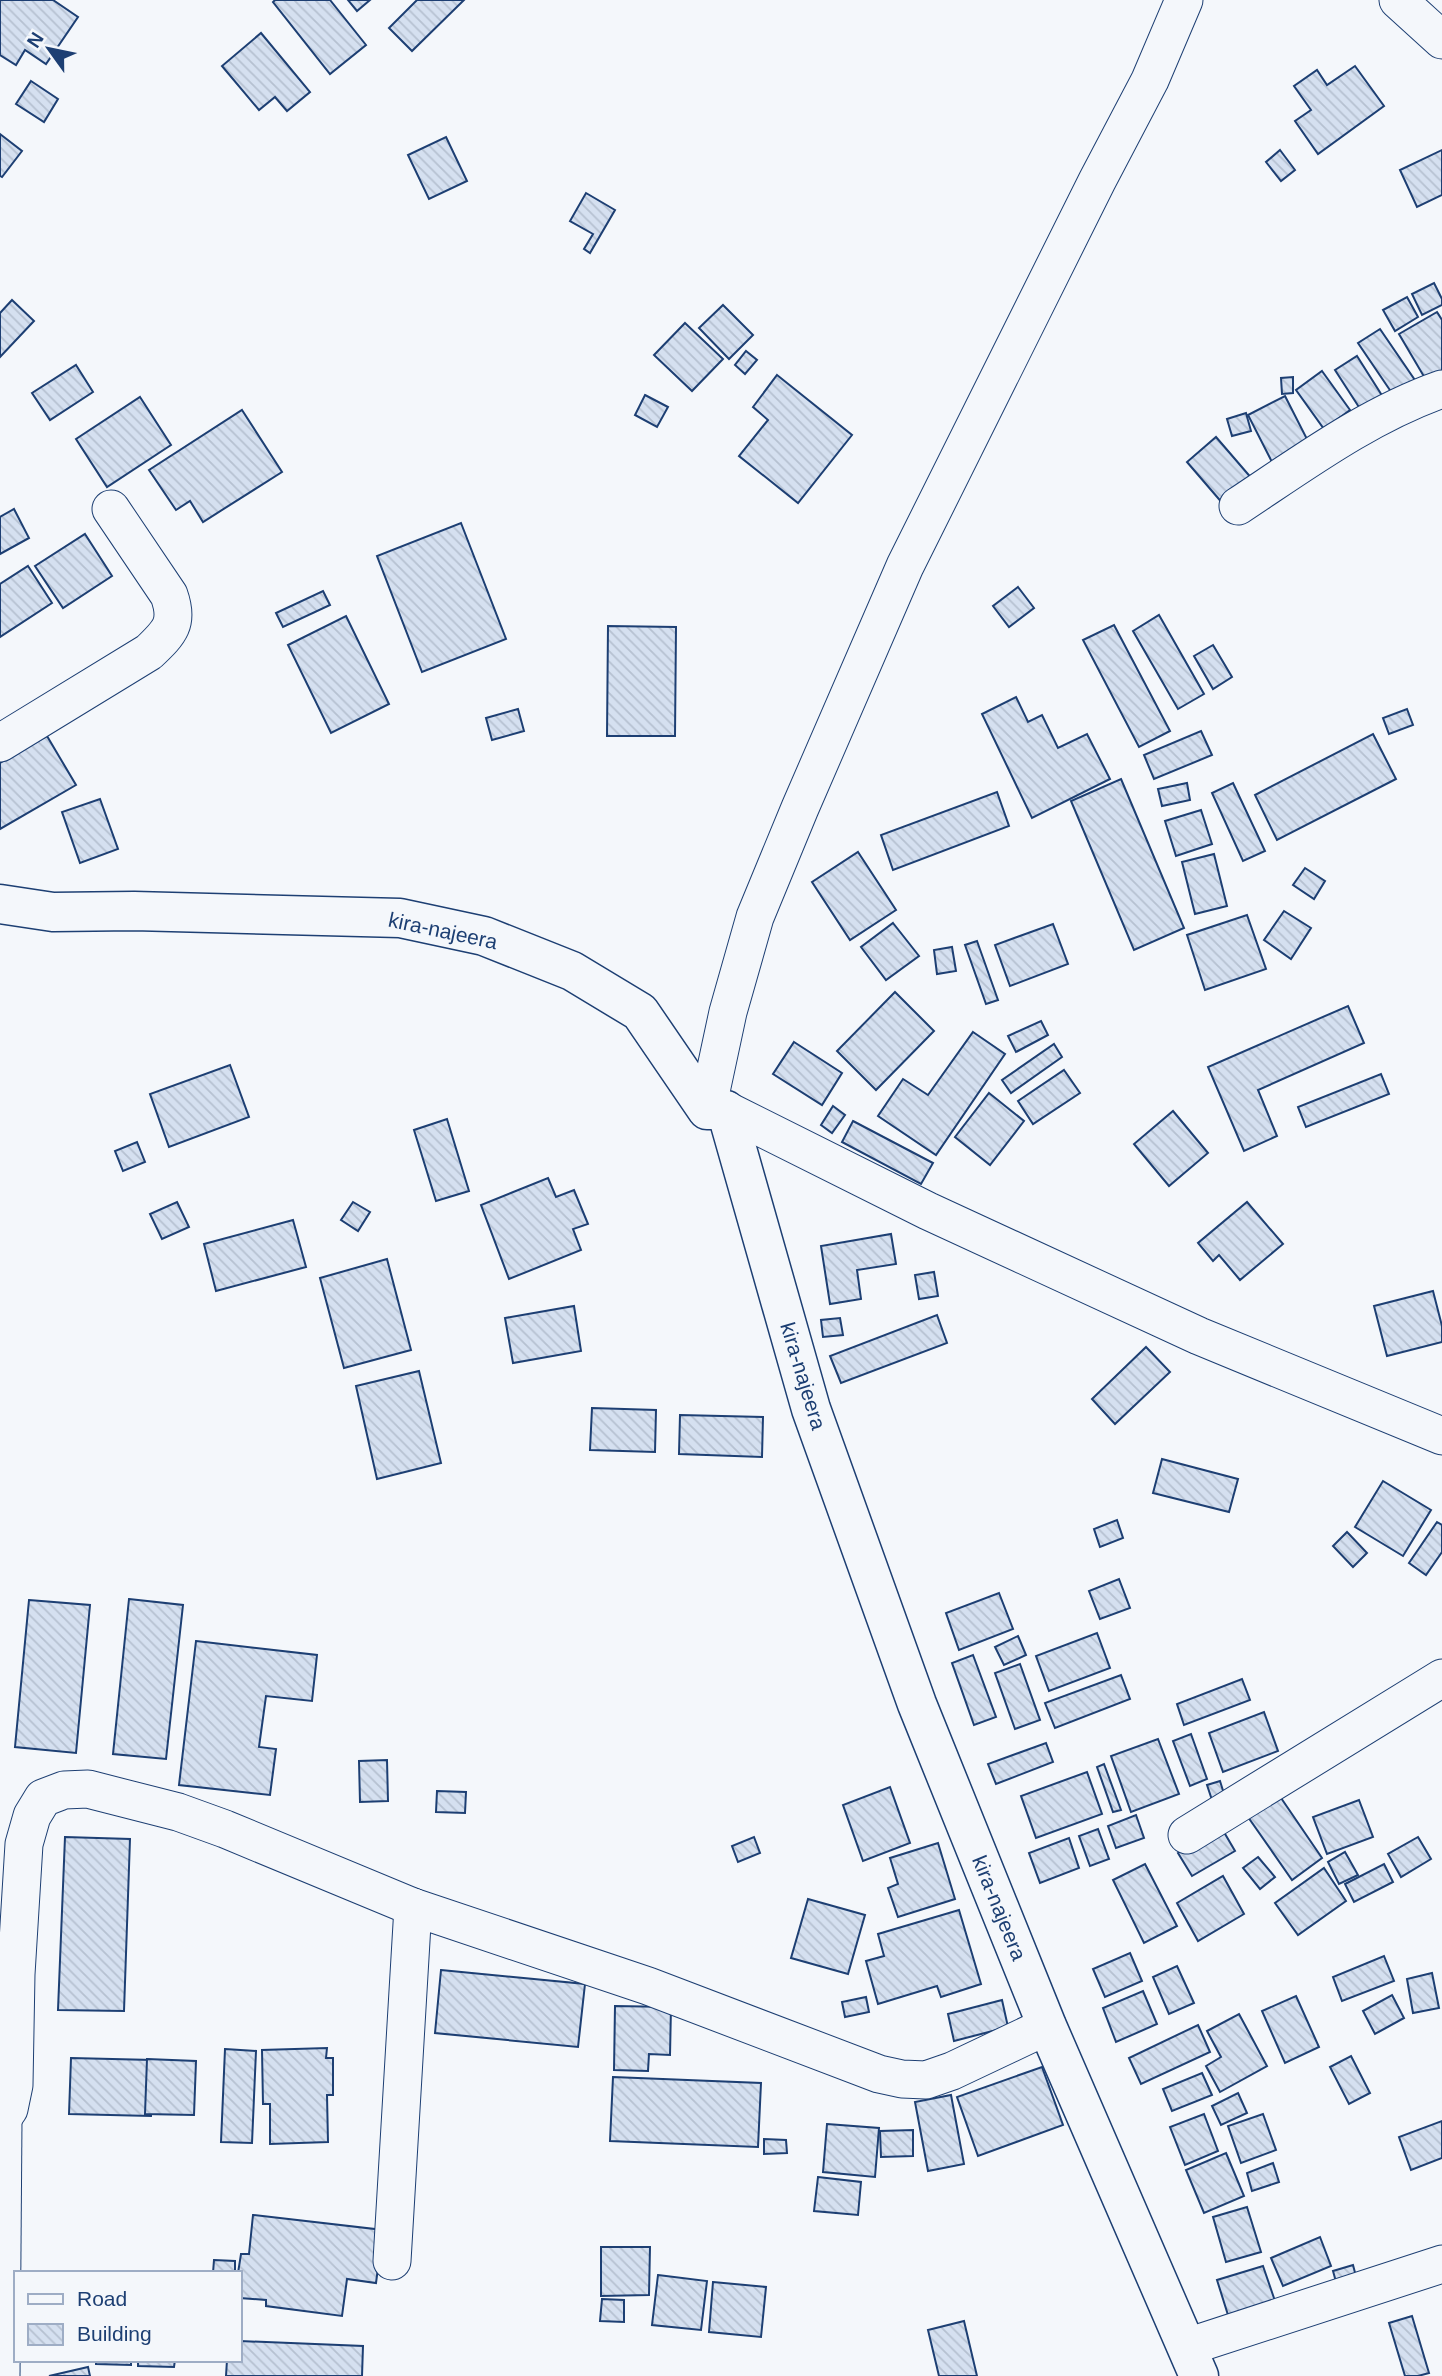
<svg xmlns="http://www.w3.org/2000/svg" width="1442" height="2376" font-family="Helvetica,sans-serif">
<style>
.building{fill:url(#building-back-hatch);stroke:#1d3f73;stroke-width:2}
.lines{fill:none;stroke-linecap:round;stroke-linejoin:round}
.street-casing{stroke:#1d3f73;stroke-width:39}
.secondary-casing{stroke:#1d3f73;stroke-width:41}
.street{stroke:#f4f7fb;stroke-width:37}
.secondary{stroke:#f4f7fb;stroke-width:38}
.labels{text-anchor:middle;stroke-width:5;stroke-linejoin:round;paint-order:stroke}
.street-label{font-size:21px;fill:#1d3f73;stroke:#f4f7fb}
</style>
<defs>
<pattern id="building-back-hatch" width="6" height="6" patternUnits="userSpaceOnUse" patternTransform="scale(1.75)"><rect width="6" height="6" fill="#d5e0f0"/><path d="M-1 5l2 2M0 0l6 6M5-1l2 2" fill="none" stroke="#b6c1d1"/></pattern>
</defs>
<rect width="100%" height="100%" fill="#f4f7fb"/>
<g class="building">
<polygon points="0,0 53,0 78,17 46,64 25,50 16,65 0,55"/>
<polygon points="275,0 330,0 366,45 330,74 273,2"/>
<polygon points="348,0 370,0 357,11"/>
<polygon points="417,0 464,0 412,51 389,28"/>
<polygon points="261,33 310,92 287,111 275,97 259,110 222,66"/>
<polygon points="1355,66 1384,106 1318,154 1295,121 1311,110 1294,86 1317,70 1327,85"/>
<polygon points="31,81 58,99 44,122 16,104"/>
<polygon points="0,134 22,151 2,177 0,176"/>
<polygon points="446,137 467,181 429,199 408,155"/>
<polygon points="1280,150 1295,170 1281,181 1266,162"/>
<polygon points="1442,150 1442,195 1417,207 1400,170"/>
<polygon points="586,193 615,210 590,253 584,249 593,234 570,221"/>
<polygon points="1434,283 1442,299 1442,305 1422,315 1412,294"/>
<polygon points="1407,297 1418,317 1395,331 1383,310"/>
<polygon points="12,300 34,321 0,357 0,313"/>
<polygon points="723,305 753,335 729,359 699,328"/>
<polygon points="1437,312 1442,320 1442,371 1426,380 1399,334"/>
<polygon points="685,323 723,359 692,391 654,355"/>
<polygon points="1380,329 1421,389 1398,402 1358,343"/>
<polygon points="746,351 757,360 745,374 735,365"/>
<polygon points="1357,356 1388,405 1366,418 1335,370"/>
<polygon points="76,365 93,392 50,420 32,393"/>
<polygon points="1322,371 1350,410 1324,429 1296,390"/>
<polygon points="777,375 852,435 798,503 739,456 768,420 753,407"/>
<polygon points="1293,377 1293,393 1282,394 1281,378"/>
<polygon points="645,395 668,407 657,427 635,415"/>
<polygon points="1285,396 1310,445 1273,464 1248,415"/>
<polygon points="140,397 171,445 107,487 76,439"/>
<polygon points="242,410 282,472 203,522 190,501 176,510 149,470"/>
<polygon points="1246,413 1251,431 1232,436 1227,419"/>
<polygon points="1216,437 1253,480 1224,505 1187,462"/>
<polygon points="14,509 29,538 0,554 0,517"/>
<polygon points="461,523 506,639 422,672 377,556"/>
<polygon points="85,534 112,576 63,608 35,566"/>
<polygon points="28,566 52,603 0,637 0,584"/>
<polygon points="1018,587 1034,608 1009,627 993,606"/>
<polygon points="323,591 330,605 283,627 276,613"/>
<polygon points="1159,615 1204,694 1178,709 1133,631"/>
<polygon points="346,616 389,704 331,733 288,645"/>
<polygon points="1114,625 1170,731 1139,747 1083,640"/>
<polygon points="608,626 676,627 675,736 607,736"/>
<polygon points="1213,645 1232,677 1213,689 1194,656"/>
<polygon points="1016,697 1028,722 1042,715 1058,748 1087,734 1110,779 1032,818 982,714"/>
<polygon points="518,709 524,731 492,740 486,718"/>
<polygon points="1407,709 1413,725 1389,734 1383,718"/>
<polygon points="1201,731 1212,755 1154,779 1144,755"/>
<polygon points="1373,734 1396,779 1277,840 1255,795"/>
<polygon points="47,736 76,785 0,829 0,763"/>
<polygon points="1121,779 1184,928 1134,950 1071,801"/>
<polygon points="1187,783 1190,800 1162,806 1158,789"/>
<polygon points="1233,783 1265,851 1243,861 1212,793"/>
<polygon points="997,792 1009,826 893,870 881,835"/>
<polygon points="100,799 118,849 80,863 62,812"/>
<polygon points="1201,810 1212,844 1176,856 1165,821"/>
<polygon points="858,852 896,910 850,940 812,882"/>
<polygon points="1214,854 1227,906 1195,914 1182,862"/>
<polygon points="1305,868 1325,881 1314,899 1293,885"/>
<polygon points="1284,911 1311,928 1291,959 1264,940"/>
<polygon points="1247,915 1266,969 1205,990 1187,935"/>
<polygon points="893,923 919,956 886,980 861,947"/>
<polygon points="1053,924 1068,964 1010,986 995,945"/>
<polygon points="977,941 998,1000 986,1004 965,945"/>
<polygon points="952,947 956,971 937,974 934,950"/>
<polygon points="895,992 934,1031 876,1090 837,1051"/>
<polygon points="1348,1006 1364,1043 1258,1090 1277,1136 1244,1151 1208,1067"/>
<polygon points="1041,1021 1048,1035 1016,1052 1008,1036"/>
<polygon points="973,1032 1005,1054 936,1155 878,1116 903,1079 928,1095"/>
<polygon points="794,1042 842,1073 822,1105 773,1074"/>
<polygon points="1054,1044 1062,1057 1011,1093 1002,1080"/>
<polygon points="230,1065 249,1117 169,1147 150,1094"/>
<polygon points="1064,1070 1080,1093 1033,1124 1018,1101"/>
<polygon points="1381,1074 1389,1094 1306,1127 1298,1107"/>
<polygon points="989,1093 1024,1121 990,1165 955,1137"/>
<polygon points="833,1106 845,1115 832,1133 821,1125"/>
<polygon points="1173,1111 1208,1153 1169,1186 1134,1144"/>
<polygon points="447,1119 469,1191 436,1201 414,1130"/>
<polygon points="853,1121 933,1163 921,1184 842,1142"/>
<polygon points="137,1142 145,1162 123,1171 115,1151"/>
<polygon points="548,1178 556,1197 574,1190 588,1224 573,1229 581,1250 509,1279 481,1205"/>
<polygon points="177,1202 189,1227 162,1239 150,1214"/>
<polygon points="353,1202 370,1212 358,1231 341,1220"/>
<polygon points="1247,1202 1283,1244 1240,1280 1219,1255 1213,1261 1198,1243"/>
<polygon points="293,1220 306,1267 216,1291 204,1244"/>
<polygon points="891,1234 896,1264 857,1270 861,1299 830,1304 821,1246"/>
<polygon points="387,1259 411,1350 344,1368 320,1278"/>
<polygon points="934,1272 938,1296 919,1299 915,1275"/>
<polygon points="1433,1291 1442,1326 1442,1342 1387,1356 1374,1306"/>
<polygon points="574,1306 581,1351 513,1363 505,1318"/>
<polygon points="937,1315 947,1343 841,1383 830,1356"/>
<polygon points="840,1318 843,1335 823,1337 821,1320"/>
<polygon points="1146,1347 1170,1372 1115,1424 1092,1399"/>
<polygon points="419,1371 441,1463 377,1479 356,1386"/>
<polygon points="592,1408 656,1410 655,1452 590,1450"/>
<polygon points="680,1415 763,1417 762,1457 679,1454"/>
<polygon points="1162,1459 1238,1479 1229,1512 1153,1493"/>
<polygon points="1383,1481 1431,1510 1403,1556 1355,1527"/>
<polygon points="1117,1520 1123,1538 1100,1547 1094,1529"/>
<polygon points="1437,1522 1442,1525 1442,1552 1426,1575 1409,1563"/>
<polygon points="1347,1532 1367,1553 1353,1567 1333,1546"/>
<polygon points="1119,1579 1130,1608 1100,1619 1089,1591"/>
<polygon points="999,1593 1013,1629 959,1650 946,1613"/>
<polygon points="129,1599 183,1605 166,1759 113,1754"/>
<polygon points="29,1600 90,1605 76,1753 15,1747"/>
<polygon points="1097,1633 1110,1668 1049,1691 1036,1656"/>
<polygon points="1018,1636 1026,1655 1004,1665 995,1647"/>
<polygon points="196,1641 317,1655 312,1701 266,1696 259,1747 276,1749 270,1795 179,1785"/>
<polygon points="973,1655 996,1717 974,1725 952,1663"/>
<polygon points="1020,1664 1040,1720 1015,1729 995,1673"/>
<polygon points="1121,1675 1130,1699 1055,1728 1045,1703"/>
<polygon points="1242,1679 1250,1700 1184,1725 1177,1704"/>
<polygon points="1264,1712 1278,1751 1223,1772 1209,1733"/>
<polygon points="1191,1734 1207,1779 1190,1786 1173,1741"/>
<polygon points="1158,1739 1179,1794 1131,1812 1111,1756"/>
<polygon points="1046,1743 1053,1762 996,1784 988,1764"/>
<polygon points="387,1760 388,1801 360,1802 359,1761"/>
<polygon points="1104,1764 1121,1810 1113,1812 1097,1767"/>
<polygon points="1087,1772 1102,1814 1036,1838 1021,1796"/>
<polygon points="1220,1781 1225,1797 1213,1803 1207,1785"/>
<polygon points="890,1787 910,1843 863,1861 843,1805"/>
<polygon points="437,1791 466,1792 465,1813 436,1812"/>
<polygon points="1279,1795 1322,1858 1292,1880 1248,1817"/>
<polygon points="1359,1800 1373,1837 1327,1854 1313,1817"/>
<polygon points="1136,1815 1144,1838 1116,1848 1108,1826"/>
<polygon points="1221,1827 1235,1851 1192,1876 1178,1853"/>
<polygon points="1098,1829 1109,1859 1090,1866 1079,1836"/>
<polygon points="65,1837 130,1839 124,2011 58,2010"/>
<polygon points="754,1837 760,1853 738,1862 732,1846"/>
<polygon points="1418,1837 1431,1859 1401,1877 1388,1854"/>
<polygon points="1069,1838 1079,1868 1040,1883 1029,1853"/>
<polygon points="938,1843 955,1899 898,1917 888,1888 898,1884 890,1858"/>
<polygon points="1345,1852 1358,1875 1339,1884 1328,1862"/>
<polygon points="1258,1857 1275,1877 1260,1889 1243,1868"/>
<polygon points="1145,1864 1177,1926 1144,1943 1113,1880"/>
<polygon points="1384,1864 1393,1882 1354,1902 1345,1884"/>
<polygon points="1324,1868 1346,1901 1298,1935 1275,1903"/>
<polygon points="1223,1876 1244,1914 1198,1941 1177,1903"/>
<polygon points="808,1899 865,1915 848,1974 791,1958"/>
<polygon points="959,1910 981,1984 941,1997 937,1986 878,2004 866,1961 884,1956 878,1934"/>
<polygon points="1130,1953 1142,1981 1105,1997 1093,1969"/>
<polygon points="1384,1956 1394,1981 1342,2001 1333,1977"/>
<polygon points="1177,1966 1194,2003 1169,2014 1153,1977"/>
<polygon points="441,1970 585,1984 578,2047 435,2033"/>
<polygon points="1432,1973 1439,2008 1413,2013 1407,1979"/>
<polygon points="1143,1991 1157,2024 1116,2042 1103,2008"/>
<polygon points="1392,1995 1404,2018 1375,2034 1363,2011"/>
<polygon points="1296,1996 1319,2047 1285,2063 1262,2011"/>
<polygon points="866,1997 869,2012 845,2017 842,2002"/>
<polygon points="1002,2000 1008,2027 954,2041 948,2014"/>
<polygon points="615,2006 671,2007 670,2055 649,2054 648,2071 614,2070"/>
<polygon points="1239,2014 1267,2066 1220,2092 1206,2066 1221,2057 1207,2031"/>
<polygon points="1198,2025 1210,2052 1141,2084 1129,2058"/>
<polygon points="327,2048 326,2058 333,2058 333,2095 327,2095 328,2142 270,2144 270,2104 263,2104 262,2050"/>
<polygon points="225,2049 256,2051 252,2143 221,2142"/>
<polygon points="1351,2056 1370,2093 1349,2104 1330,2067"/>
<polygon points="71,2058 153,2060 151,2116 69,2114"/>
<polygon points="147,2059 196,2061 194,2115 145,2114"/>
<polygon points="1042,2067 1063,2125 978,2156 957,2097"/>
<polygon points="1202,2073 1212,2095 1172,2111 1163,2089"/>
<polygon points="613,2077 761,2083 758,2147 610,2141"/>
<polygon points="1238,2093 1247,2113 1221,2125 1212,2106"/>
<polygon points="951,2095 964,2164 928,2171 915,2102"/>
<polygon points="1204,2114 1218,2151 1185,2165 1170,2127"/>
<polygon points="1263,2114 1276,2150 1241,2163 1228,2126"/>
<polygon points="1442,2121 1442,2158 1411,2170 1399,2137"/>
<polygon points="827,2124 879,2128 875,2177 823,2172"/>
<polygon points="913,2130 913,2156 881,2157 880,2131"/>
<polygon points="764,2139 786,2140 787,2153 764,2154"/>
<polygon points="1226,2153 1244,2196 1204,2213 1186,2170"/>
<polygon points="1273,2163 1279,2182 1252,2191 1247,2173"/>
<polygon points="818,2177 861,2182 858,2215 814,2211"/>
<polygon points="1247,2207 1261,2252 1226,2262 1213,2217"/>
<polygon points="253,2215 383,2230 376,2283 347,2279 342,2316 266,2306 266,2300 240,2298 238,2273 241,2254 249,2254"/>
<polygon points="1320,2237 1331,2266 1283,2286 1271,2258"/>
<polygon points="601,2247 650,2247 649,2295 601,2296"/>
<polygon points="214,2260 235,2261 235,2273 213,2273"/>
<polygon points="1353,2265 1358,2284 1338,2289 1333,2271"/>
<polygon points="1263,2266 1275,2301 1228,2315 1217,2280"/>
<polygon points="658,2275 707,2281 701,2330 652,2325"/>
<polygon points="713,2282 766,2287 761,2337 709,2332"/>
<polygon points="602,2299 624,2300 624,2322 600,2321"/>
<polygon points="1412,2316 1429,2373 1418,2376 1405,2376 1389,2323"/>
<polygon points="964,2321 977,2376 939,2376 928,2330"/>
<polygon points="240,2341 363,2346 362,2376 226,2376 227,2360 240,2360"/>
<polygon points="96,2360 131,2360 131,2365 96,2364"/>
<polygon points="138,2360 175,2360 174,2367 138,2366"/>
<polygon points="88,2367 90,2376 49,2376"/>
</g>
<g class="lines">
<g class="street-casing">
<g id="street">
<polyline points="1398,0 1442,40"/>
<path d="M1238,506C1303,463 1368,415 1442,389"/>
<path d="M0,743L149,652C170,632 179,623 169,595L111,509"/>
<polyline points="707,1110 728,1012 755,917 800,808 905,566 1097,181 1150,80 1184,0"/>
<polyline points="726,1110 928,1211 1199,1336 1442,1436"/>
<polyline points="1187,1835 1442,1678"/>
<polyline points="0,2122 9,2109 14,2085 16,1974 24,1844 32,1816 43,1798 64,1790 88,1789 178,1812 225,1829 413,1907 648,1986 879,2074 902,2079 926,2080 952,2071 1047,2026"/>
<polyline points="392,2261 413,1907"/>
<polyline points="1187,2347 1442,2264"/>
<polyline points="1,2376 3,2120"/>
</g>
</g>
<g class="secondary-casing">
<polyline id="secondary" points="0,904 53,912 134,911 400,918 484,936 572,971 640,1012 707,1110 726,1110 811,1409 917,1704 1047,2026 1199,2376"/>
</g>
<use href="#street" class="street"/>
<use href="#secondary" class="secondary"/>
</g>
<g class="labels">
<g class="street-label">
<text transform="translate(443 931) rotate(12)" y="7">kira-najeera</text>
<text transform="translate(803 1376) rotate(73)" y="7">kira-najeera</text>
<text transform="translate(999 1908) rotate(68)" y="7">kira-najeera</text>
</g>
</g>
<rect x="14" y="2271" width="228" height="91" fill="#f4f7fb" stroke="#9eadc5" stroke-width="2"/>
<rect x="28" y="2294" width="35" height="10" fill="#f4f7fb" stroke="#9eadc5" stroke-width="2"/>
<text x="77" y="2306" font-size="21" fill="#1d3f73">Road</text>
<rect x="28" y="2324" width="35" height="21" fill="url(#building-back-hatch)" stroke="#9eadc5" stroke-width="2"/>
<text x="77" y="2341" font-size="21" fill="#1d3f73">Building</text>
<g transform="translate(49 49) rotate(303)" stroke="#f4f7fb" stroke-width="5" paint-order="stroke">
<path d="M0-5L12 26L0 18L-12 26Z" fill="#1d3f73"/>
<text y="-10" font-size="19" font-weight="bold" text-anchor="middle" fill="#1d3f73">N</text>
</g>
</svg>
